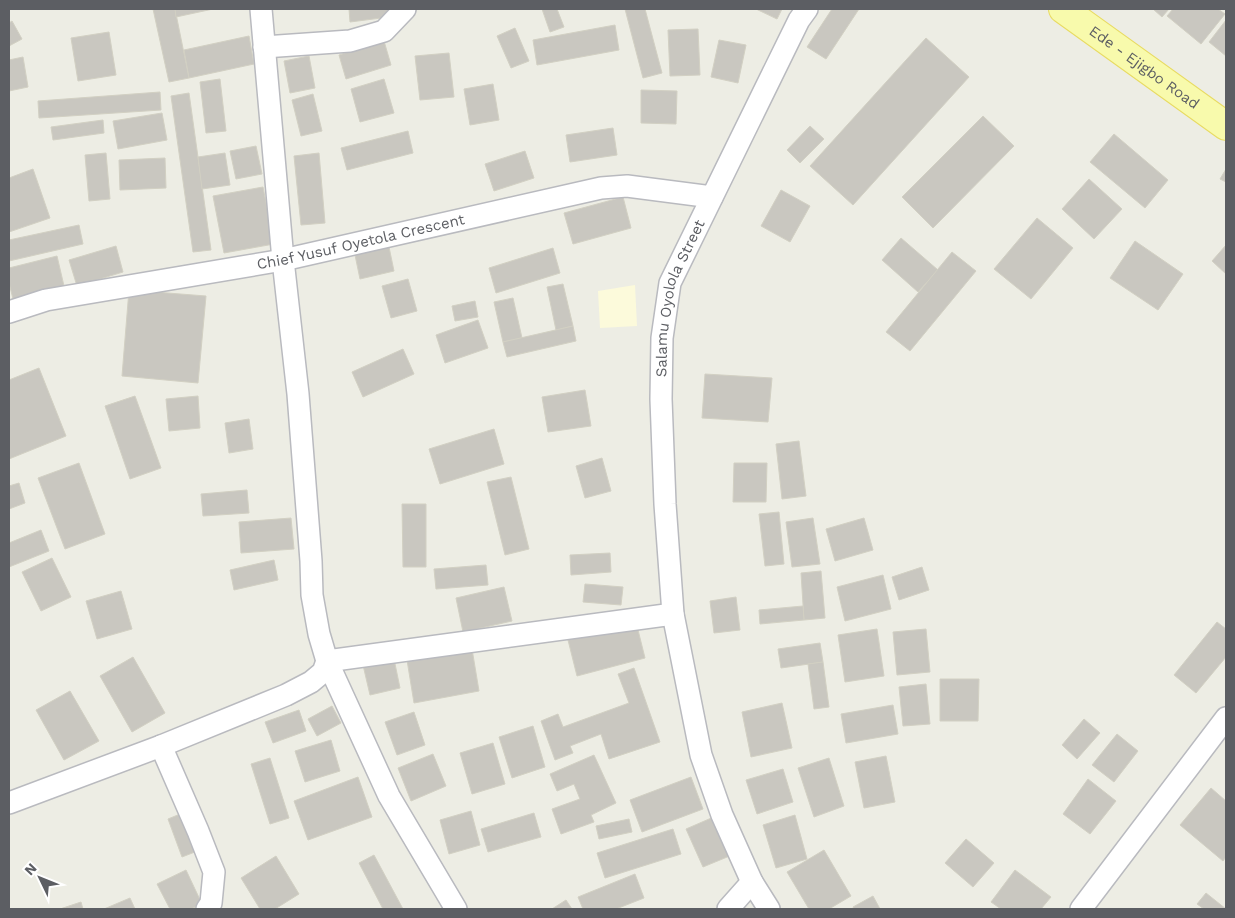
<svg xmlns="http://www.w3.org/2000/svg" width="1235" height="918" font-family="'Work Sans',sans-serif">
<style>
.commercial{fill:#fcfadb}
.building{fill:#c9c7c0;stroke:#d2d0c3}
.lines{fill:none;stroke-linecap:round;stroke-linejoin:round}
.street-casing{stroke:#b9babf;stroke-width:24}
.primary-casing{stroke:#e8db62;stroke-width:30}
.street{stroke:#fff;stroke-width:21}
.primary{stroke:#f8faac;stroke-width:28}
.labels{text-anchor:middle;stroke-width:5;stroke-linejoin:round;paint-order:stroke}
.street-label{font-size:15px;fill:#5c5e63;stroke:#fff}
</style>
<rect width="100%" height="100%" fill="#edede4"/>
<polygon class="commercial" points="635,285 637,326 600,328 598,291"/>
<g class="building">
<polygon points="153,9 175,9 189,78 169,82"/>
<polygon points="175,9 213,9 176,17"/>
<polygon points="349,9 388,9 389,17 350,22"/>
<polygon points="542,9 557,9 564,27 550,32"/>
<polygon points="625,9 645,9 662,73 643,78"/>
<polygon points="756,9 782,9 777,19"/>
<polygon points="832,9 859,9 826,59 807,47"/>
<polygon points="1153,9 1169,9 1162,17"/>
<polygon points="1173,9 1218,9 1225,14 1201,44 1167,16"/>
<polygon points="1226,20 1226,56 1209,42"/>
<polygon points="12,21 22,39 9,46 9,23"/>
<polygon points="615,25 619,50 537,65 533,40"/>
<polygon points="515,28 529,61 511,68 497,36"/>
<polygon points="698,29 700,75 670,76 668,30"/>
<polygon points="109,32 116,75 78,81 71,38"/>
<polygon points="249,36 254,64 189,78 184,50"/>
<polygon points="926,38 969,77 853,205 810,166"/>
<polygon points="719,40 746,45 738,83 711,77"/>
<polygon points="384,41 391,65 346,79 339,55"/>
<polygon points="449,53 454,97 420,100 415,56"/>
<polygon points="309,56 315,88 290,93 284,61"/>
<polygon points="23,57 28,87 9,91 9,60"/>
<polygon points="220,79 226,131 206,133 200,82"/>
<polygon points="384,79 394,113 360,122 351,89"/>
<polygon points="493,84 499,120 470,125 464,89"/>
<polygon points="641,90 677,91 676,124 641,123"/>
<polygon points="160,92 161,110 39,118 38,101"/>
<polygon points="189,93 211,250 193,252 171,96"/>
<polygon points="313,94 322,131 301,136 292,100"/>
<polygon points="162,113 167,140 118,149 113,121"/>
<polygon points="983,116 1014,146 933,228 902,197"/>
<polygon points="103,120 104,133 53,140 51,127"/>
<polygon points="810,126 824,139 800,163 787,150"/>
<polygon points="613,128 617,155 570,162 566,135"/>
<polygon points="408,131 413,153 347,170 341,148"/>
<polygon points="1114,134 1168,180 1145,208 1090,162"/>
<polygon points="256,146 262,174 236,179 230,151"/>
<polygon points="525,151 534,178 494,191 485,164"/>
<polygon points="106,153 110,199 89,201 85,155"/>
<polygon points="225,153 230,185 202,189 198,157"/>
<polygon points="319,153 325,223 301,225 294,156"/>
<polygon points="165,158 166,188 120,190 119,160"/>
<polygon points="33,169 50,218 9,232 9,178"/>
<polygon points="1226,169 1226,182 1220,179"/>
<polygon points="1089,179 1122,209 1094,239 1062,209"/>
<polygon points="263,187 274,244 224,253 213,196"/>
<polygon points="781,190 810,206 790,242 761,226"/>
<polygon points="623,197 631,228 573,244 564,213"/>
<polygon points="1037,218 1073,248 1031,299 994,269"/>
<polygon points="79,225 83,244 9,261 9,240"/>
<polygon points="901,238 938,270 918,292 882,260"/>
<polygon points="1135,241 1183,274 1158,310 1110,278"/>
<polygon points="1226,245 1226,274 1212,261"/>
<polygon points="116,246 123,272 77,286 69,260"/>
<polygon points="389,247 394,271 360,279 355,255"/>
<polygon points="553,248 560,273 496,293 489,268"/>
<polygon points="952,252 976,271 910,351 886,332"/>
<polygon points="57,256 64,286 13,299 9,283 9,268"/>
<polygon points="408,279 417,311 391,318 382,286"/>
<polygon points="563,284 573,326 556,330 547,287"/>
<polygon points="129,290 206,296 198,383 122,376"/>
<polygon points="513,298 522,338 503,342 494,302"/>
<polygon points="475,301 478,317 455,321 452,306"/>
<polygon points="478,320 488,348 445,363 436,335"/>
<polygon points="573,326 576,341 507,357 503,342"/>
<polygon points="403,349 414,374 363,397 352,372"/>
<polygon points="39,368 66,436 9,459 9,380"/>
<polygon points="705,374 772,378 768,422 702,418"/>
<polygon points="585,390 591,426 548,432 542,397"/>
<polygon points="135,396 161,468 130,479 105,406"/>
<polygon points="198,396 200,428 169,431 166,399"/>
<polygon points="249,419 253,449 229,453 225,423"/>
<polygon points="494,429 504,464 440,484 429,449"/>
<polygon points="799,441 806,496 782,499 776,444"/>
<polygon points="602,458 611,491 585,498 576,466"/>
<polygon points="79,463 105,534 65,549 38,478"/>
<polygon points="734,463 767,463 766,502 733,502"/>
<polygon points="511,477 529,549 505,555 487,482"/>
<polygon points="19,483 25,503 9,509 9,486"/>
<polygon points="247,490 249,513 203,516 201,494"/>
<polygon points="402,504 426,504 426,567 403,567"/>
<polygon points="779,512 784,564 765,566 759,514"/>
<polygon points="291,518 294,549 241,553 239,522"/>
<polygon points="813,518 820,564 792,567 786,522"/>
<polygon points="864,518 873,550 835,561 826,529"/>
<polygon points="41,530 49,551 9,567 9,543"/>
<polygon points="610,553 611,572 571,575 570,555"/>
<polygon points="52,558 71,597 41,611 22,572"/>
<polygon points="274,560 278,580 234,590 230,570"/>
<polygon points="486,565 488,585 436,589 434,569"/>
<polygon points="922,567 929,590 899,600 892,577"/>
<polygon points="821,571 825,618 804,620 801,573"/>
<polygon points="883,575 891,609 845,621 837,587"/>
<polygon points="585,584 623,587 621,605 583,602"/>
<polygon points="504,587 512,621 463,632 456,598"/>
<polygon points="121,591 132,629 97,639 86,601"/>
<polygon points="736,597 740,630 714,633 710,601"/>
<polygon points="803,606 804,620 760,624 759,610"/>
<polygon points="636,622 645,658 577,676 568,640"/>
<polygon points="1217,622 1226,629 1226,657 1196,693 1174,675"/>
<polygon points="877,629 884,676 845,682 838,635"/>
<polygon points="926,629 930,672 897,675 893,632"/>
<polygon points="820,643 823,662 781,668 778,649"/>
<polygon points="472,649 479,691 414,703 407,660"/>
<polygon points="133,657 165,713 132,732 100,676"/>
<polygon points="394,659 400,688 370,695 363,665"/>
<polygon points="823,662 829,707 814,709 808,664"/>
<polygon points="634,668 660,742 609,759 601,734 570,746 573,753 555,760 541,721 558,714 563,727 629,703 618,674"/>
<polygon points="940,679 979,679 978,721 940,721"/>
<polygon points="926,684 930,724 903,726 899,687"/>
<polygon points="70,691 99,741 64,760 36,710"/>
<polygon points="782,703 792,748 751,757 742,712"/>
<polygon points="893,705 898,734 846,743 841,714"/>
<polygon points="332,706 341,723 317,736 308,719"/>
<polygon points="299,710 306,731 273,743 265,722"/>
<polygon points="414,712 425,745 397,755 385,722"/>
<polygon points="1084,719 1100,733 1077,759 1062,745"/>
<polygon points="533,726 545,767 512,778 499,737"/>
<polygon points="1117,734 1138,751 1114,782 1092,765"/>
<polygon points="331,740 340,771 305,782 295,751"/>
<polygon points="493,743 505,784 472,794 460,753"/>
<polygon points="433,754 446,786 411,801 398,768"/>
<polygon points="594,755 616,803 591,815 594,822 561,834 552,809 580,799 574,784 557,791 550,774"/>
<polygon points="886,756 895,802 864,808 855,762"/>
<polygon points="270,758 289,818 270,824 251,764"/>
<polygon points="829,758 844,806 814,817 798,768"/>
<polygon points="783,769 793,802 757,814 746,780"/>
<polygon points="358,777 372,817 308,840 294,801"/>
<polygon points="691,777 703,809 642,832 630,800"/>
<polygon points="1088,779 1116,801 1090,834 1063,814"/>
<polygon points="1211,788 1226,801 1226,857 1223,861 1180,825"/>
<polygon points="471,811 480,845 449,854 440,820"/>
<polygon points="185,812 200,850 182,857 168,819"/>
<polygon points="534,813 541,837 488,852 481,829"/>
<polygon points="795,815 807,859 776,868 763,825"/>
<polygon points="716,816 732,855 703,867 686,829"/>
<polygon points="629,819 632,832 599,839 596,826"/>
<polygon points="673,829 681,854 605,878 597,853"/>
<polygon points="966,839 994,863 973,887 945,863"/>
<polygon points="824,850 851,896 829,909 809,909 787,872"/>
<polygon points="374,855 403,909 383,909 359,863"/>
<polygon points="276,856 299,894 275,909 260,909 241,878"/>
<polygon points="186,870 202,904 191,909 170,909 157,884"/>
<polygon points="1015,870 1051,897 1041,909 1001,909 991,902"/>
<polygon points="635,874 644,898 616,909 583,909 578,897"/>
<polygon points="1206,893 1226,909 1204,909 1197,904"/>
<polygon points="873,896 880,909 854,909 853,907"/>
<polygon points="130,898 135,909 104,909"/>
<polygon points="566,900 572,909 552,909"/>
<polygon points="81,902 83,909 60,909"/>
</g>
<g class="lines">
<g class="street-casing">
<g id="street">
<polyline points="261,9 283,260 298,394 311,561 312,595 319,634 327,661 389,796 456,909"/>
<polyline points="264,47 350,41 384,31 405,9"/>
<path id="s1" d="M9,312L46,300L283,260L601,188L627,186L712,197"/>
<polyline points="327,661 673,614"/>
<polyline points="161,746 198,831 214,872 211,903 207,909"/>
<polyline points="9,803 161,746 286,695 311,682 323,672 327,661"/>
<polyline points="728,909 752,882"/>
<path id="s2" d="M769,909L752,882L722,815L701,755L673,614L665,504L661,399L662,338L670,283L799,20L807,9"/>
<polyline points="1081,909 1226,718"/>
</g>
</g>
<g class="primary-casing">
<g id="primary">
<path id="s3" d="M1063,9L1226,126"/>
</g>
</g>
<use href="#street" class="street"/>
<use href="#primary" class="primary"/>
</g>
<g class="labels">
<g class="street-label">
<text dy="5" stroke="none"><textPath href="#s3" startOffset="100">Ede - Ejigbo Road</textPath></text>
<text dy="5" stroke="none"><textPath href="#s1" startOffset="359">Chief Yusuf Oyetola Crescent</textPath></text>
<text dy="5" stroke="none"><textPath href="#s2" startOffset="632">Salamu Oyolola Street</textPath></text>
</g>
</g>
<rect width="1235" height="918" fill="none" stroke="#5c5e63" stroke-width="20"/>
<g transform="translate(40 878) rotate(313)" stroke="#ffffff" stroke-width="4" paint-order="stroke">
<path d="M0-4L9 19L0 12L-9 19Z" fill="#5c5e63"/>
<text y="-8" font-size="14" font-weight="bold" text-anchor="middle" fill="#5c5e63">N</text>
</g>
</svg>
